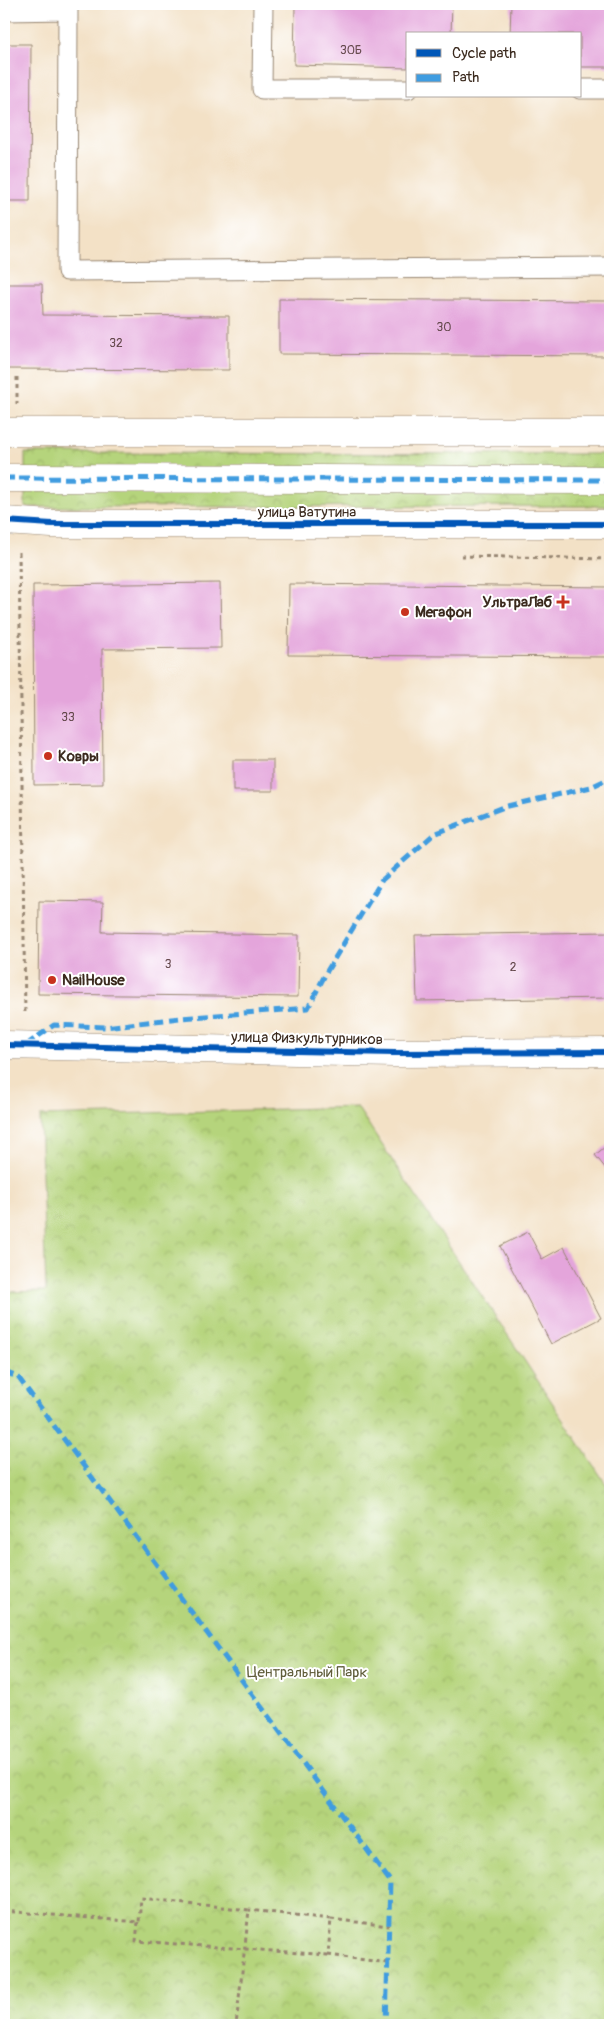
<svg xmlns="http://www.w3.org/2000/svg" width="614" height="2029" font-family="Pangolin,sans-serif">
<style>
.park{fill:url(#park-crowns);stroke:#787f4c}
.building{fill:#e4a5db}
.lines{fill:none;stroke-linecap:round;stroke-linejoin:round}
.service-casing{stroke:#978672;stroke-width:21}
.pedestrian-casing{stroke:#978672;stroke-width:29}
.minor-casing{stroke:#978672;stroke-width:29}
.tertiary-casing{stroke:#978672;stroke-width:29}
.path{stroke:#978672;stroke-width:3;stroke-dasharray:4 4;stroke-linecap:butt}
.service{stroke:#fff;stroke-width:19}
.pedestrian{stroke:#fff;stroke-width:28}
.minor{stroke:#fff;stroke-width:28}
.tertiary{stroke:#fff;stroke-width:28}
.quiet{stroke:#3f9ce0;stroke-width:5;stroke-dasharray:10 5;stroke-linecap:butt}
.cycleway-casing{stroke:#fff;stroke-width:9}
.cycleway{stroke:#0057b8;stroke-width:6}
.poi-dot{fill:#c8321e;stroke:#fff;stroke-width:2}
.labels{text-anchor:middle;stroke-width:4;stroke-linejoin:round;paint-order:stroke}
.number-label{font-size:12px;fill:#65494d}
.street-label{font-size:15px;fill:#3b2a1e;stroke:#fff}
.poi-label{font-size:15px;font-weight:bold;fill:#3b2a1e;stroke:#fff;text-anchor:start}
.park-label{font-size:15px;fill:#605d3a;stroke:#fff}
</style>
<defs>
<pattern id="park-crowns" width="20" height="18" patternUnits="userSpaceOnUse" patternTransform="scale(1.25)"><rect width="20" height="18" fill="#b5d47b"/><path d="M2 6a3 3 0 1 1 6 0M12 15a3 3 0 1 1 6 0" fill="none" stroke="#9db66a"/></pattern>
</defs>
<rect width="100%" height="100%" fill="#fff"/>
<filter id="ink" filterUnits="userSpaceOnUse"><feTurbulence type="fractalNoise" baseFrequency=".02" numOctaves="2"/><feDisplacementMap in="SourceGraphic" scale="10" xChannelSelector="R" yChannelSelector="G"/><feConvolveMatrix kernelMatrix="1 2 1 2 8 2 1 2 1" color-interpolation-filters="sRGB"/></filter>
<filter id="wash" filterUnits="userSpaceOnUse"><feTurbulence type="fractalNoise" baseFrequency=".0096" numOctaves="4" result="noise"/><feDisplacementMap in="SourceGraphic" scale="20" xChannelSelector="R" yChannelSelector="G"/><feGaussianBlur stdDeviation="1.12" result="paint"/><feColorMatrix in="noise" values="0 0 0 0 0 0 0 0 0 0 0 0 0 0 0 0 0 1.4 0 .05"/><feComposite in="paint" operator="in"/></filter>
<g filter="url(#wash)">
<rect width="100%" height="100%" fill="#f3e1c6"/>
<g class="park">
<polygon points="25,453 610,454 610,506 25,507"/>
<polygon points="357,1107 610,1490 610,2025 4,2025 4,1292 46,1291 40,1116"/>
</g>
<g id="blocks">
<g class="building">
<polygon points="295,4 452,4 451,34 408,34 408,68 294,65"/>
<polygon points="511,4 610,4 610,67 580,67 580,34 510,34"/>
<polygon points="4,44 31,44 30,201 4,201"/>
<polygon points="4,284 42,284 43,315 229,316 229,370 4,369"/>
<polygon points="279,299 610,301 610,356 279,354"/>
<polygon points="220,583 221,648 102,649 103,784 34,785 33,585"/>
<polygon points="289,584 610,587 610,657 288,655"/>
<rect x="233" y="760" width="40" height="31"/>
<polygon points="39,901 103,902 102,932 299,935 298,997 38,994"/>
<polygon points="610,932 610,998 417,1001 415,935"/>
<polygon points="610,1143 610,1174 595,1155"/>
<polygon points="528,1232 542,1259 564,1247 601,1318 551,1344 500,1246"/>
</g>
</g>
</g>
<g filter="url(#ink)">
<use href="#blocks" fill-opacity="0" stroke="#978672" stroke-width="1"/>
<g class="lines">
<g class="service-casing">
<g id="service">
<polyline points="263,4 262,89 408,89"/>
<polyline points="4,11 68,10 67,271 610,267"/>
<polyline points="580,89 610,89"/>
</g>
</g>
<g class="pedestrian-casing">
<polyline id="pedestrian" points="4,478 610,480"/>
</g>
<g class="minor-casing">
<polyline id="minor" points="4,1045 394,1053 610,1052"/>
</g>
<g class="tertiary-casing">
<g id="tertiary">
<polyline points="4,432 610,432"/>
<polyline points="4,521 52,524 610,524"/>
</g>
</g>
<g class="path">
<polyline points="17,377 17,404"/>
<polyline points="19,552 25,1016"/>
<polyline points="461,556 610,559"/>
<polyline points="4,1911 139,1922 141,1898 249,1910 236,2025"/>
<polyline points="331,1919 389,1926"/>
<polyline points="138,1922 136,1941 328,1955 331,1919 249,1910"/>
<polyline points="328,1955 388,1963"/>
</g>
<use href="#service" class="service"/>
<use href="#pedestrian" class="pedestrian"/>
<use href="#minor" class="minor"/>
<use href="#tertiary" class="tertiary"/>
<g class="quiet">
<polyline points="4,478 610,480"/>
<polyline points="26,1045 54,1025 105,1027 180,1018 308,1008 327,971 382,880 434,834 504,807 591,787 610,778"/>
<polyline points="4,1372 18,1377 390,1881 386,2025"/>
</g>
<g class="cycleway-casing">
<g id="cycleway">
<polyline points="4,521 52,524 610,524"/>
<polyline points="4,1045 394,1053 610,1052"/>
</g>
</g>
<use href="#cycleway" class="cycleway"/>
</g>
</g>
<g class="poi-dot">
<path d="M560.5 594.5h5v5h5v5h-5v5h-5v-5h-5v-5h5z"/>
<circle cx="405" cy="612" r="5"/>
<circle cx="48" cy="756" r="5"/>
<circle cx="52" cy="980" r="5"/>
</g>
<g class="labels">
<g class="number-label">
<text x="351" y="54">30Б</text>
<text x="444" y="331">30</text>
<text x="116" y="347">32</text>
<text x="68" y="721">33</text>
<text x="168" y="968">3</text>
<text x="513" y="971">2</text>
</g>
<g class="street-label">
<text x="307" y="517">улица Ватутина</text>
<text transform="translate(307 1038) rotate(1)" y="5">улица Физкультурников</text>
</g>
<g class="poi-label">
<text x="552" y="607" text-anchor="end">УльтраЛаб</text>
<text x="415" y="617">Мегафон</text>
<text x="58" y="761">Ковры</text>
<text x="62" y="985">NailHouse</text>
</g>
<g class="park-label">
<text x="307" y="1677">Центральный Парк</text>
</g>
</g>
<rect width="614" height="2029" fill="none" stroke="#fff" stroke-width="20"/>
<rect x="406" y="32" width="175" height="65" fill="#ffffff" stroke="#b1aaa5"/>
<rect x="416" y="49" width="25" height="8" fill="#0057b8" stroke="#b1aaa5"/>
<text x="452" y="58" font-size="15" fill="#3b2a1e">Cycle path</text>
<rect x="416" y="74" width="25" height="8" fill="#3f9ce0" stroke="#b1aaa5"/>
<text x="452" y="82" font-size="15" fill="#3b2a1e">Path</text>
</svg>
